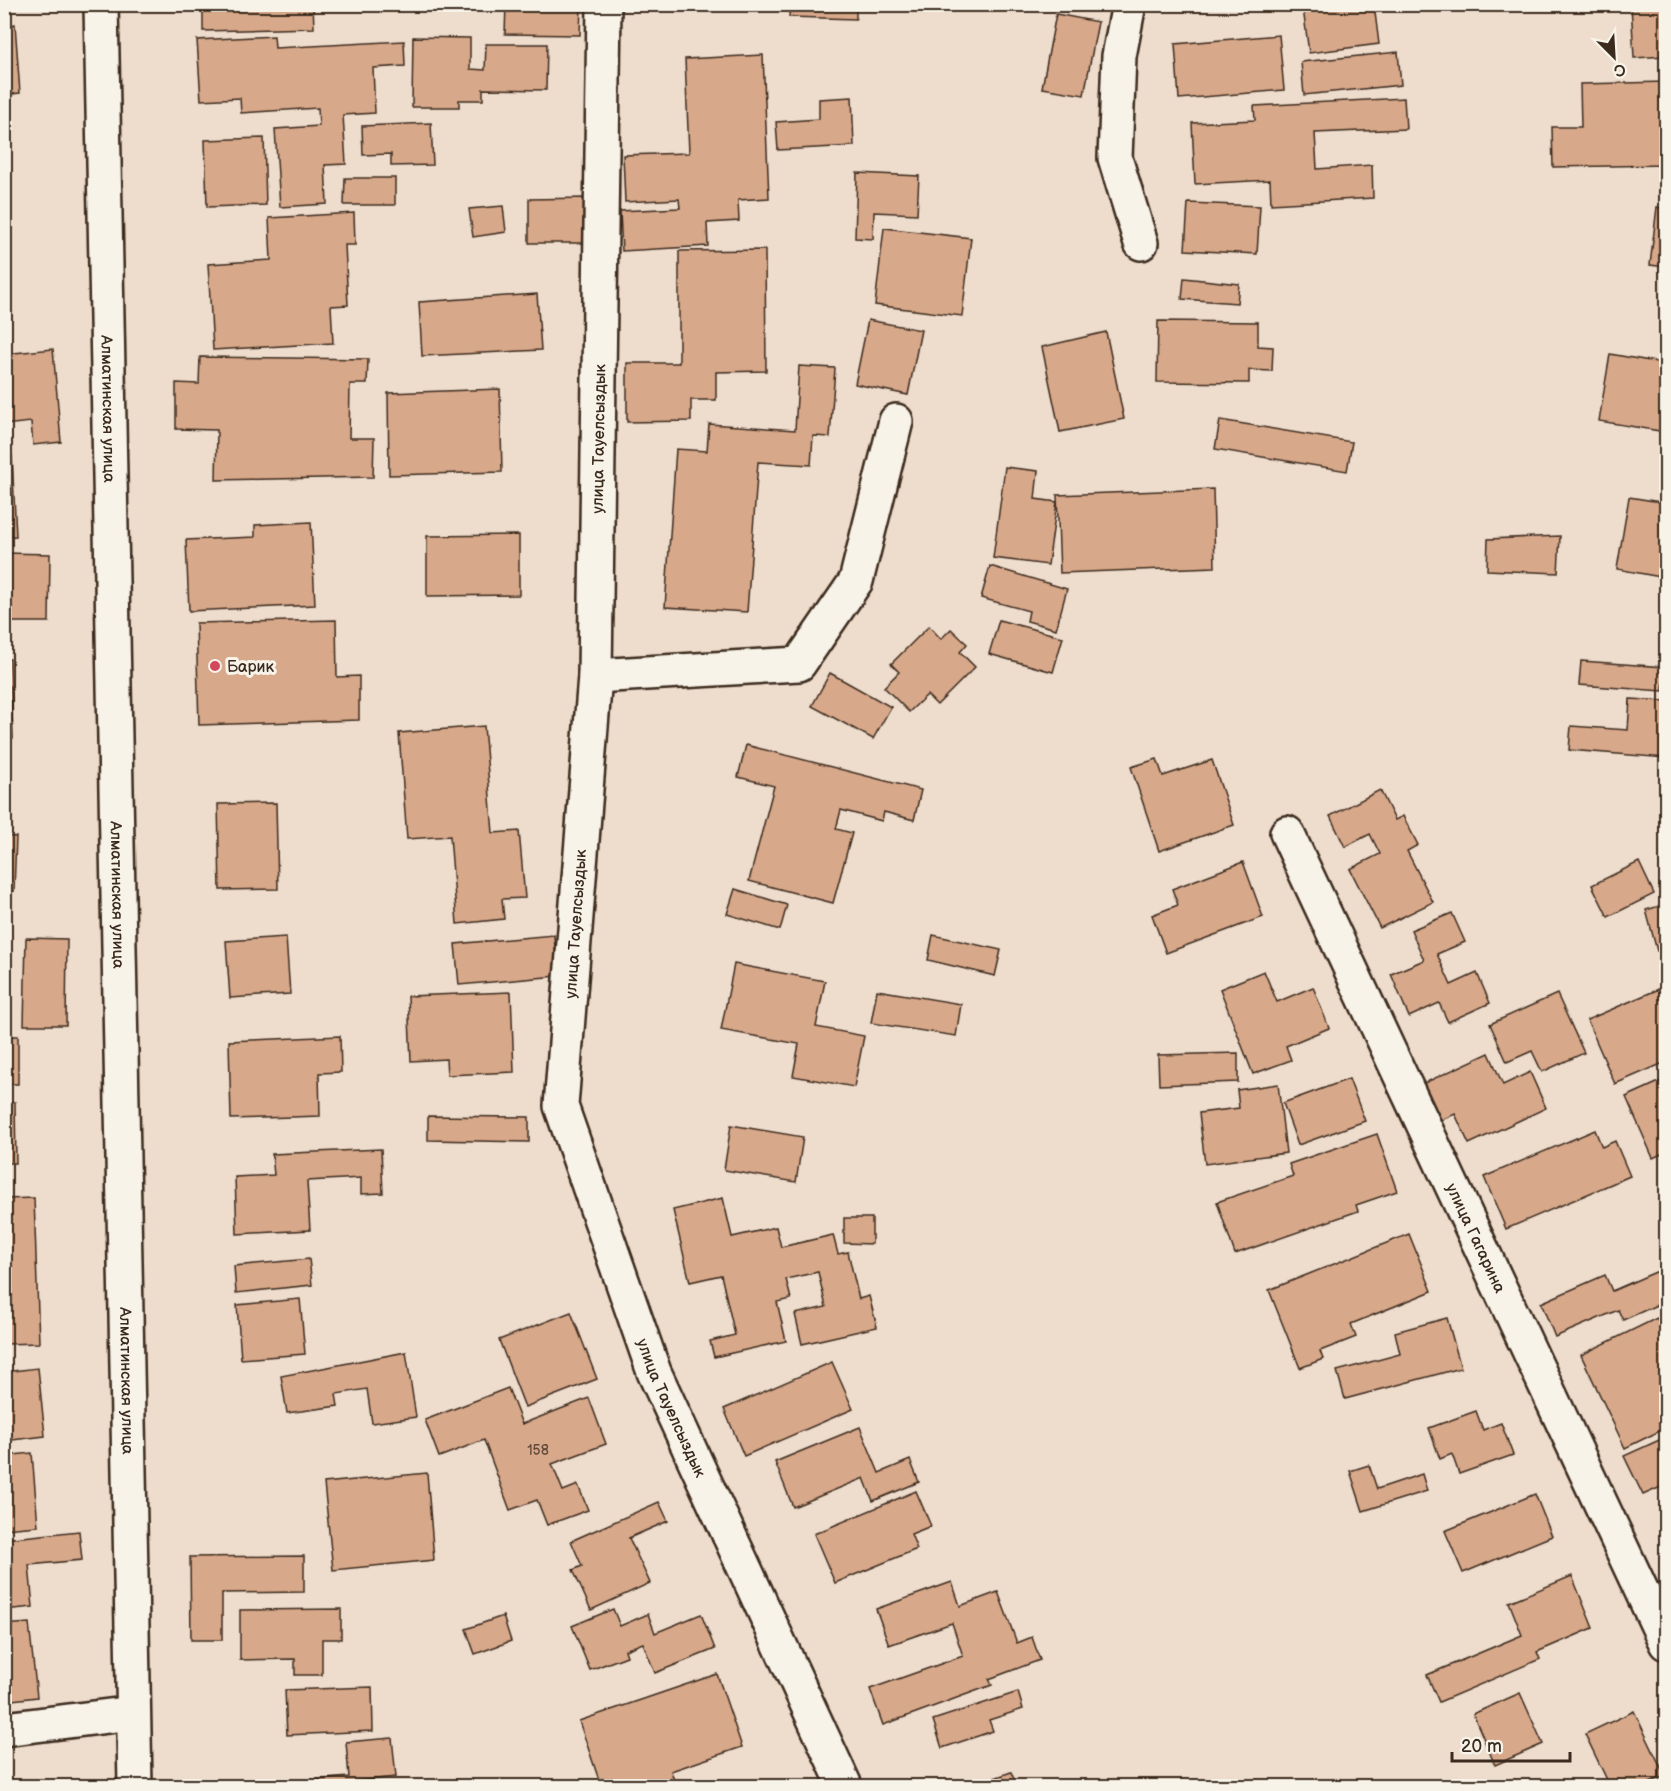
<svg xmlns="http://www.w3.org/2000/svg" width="1671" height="1791" font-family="'Balsamiq Sans',sans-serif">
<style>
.building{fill:#d8a88a;stroke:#3b2a1e;stroke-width:1.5}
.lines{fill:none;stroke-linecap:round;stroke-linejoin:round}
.street-casing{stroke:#3b2a1e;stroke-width:38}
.secondary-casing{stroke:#3b2a1e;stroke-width:38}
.street{stroke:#f7f3e8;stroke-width:33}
.secondary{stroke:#f7f3e8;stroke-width:33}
.poi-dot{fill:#d1495b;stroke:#f7f3e8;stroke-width:2}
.labels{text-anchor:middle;stroke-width:6;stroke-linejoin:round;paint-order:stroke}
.number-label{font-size:14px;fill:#624a39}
.street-label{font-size:16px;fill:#3b2a1e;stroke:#f7f3e8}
.poi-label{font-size:16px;fill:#3b2a1e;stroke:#f7f3e8;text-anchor:start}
</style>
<rect width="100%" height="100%" fill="#eedccc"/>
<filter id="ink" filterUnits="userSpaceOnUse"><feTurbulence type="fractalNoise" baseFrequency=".0167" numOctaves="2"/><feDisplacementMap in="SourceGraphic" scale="12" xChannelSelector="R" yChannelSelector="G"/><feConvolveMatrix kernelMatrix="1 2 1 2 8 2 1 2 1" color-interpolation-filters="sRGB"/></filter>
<g filter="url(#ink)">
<g class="building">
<polygon points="203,4 313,4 314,28 203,31"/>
<polygon points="506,4 581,4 580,35 505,34"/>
<polygon points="790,4 856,4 856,19 789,17"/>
<polygon points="1185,4 1236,4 1185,7"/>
<polygon points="1364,4 1374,5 1379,44 1309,53 1303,8 1323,4"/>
<polygon points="1631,4 1666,4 1666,56 1634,58"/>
<polygon points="1056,14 1098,22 1084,95 1042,88"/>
<polygon points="15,24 20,93 4,95 4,25"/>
<polygon points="1279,35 1284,90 1179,99 1175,44"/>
<polygon points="274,36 275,48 404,41 405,66 373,68 375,113 343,115 346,164 325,165 327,204 280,207 275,129 319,126 318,108 241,113 240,98 201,100 197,40"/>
<polygon points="413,37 470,38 470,69 485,70 486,44 547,44 546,90 483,89 483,100 459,100 459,107 412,107"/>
<polygon points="1398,52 1401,85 1304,95 1301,62"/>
<polygon points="763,55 769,198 738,200 739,221 707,223 708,246 622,251 620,211 680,208 679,199 625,202 623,155 689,153 685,59"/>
<polygon points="1666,82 1666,165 1553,167 1552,127 1581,127 1580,84"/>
<polygon points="852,97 854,146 778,150 776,122 819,119 819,99"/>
<polygon points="1404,98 1406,129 1315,133 1317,169 1372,165 1373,198 1271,204 1270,180 1195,184 1192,123 1255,120 1254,106"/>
<polygon points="431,123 433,165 391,166 391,154 363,155 362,126"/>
<polygon points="264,138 266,205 207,207 205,140"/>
<polygon points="4,151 6,203 4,203"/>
<polygon points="857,173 919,176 917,214 874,212 873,239 855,238"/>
<polygon points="345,178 395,178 395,205 344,205"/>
<polygon points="587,198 587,243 529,243 529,199"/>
<polygon points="1188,203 1260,206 1257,254 1185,250"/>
<polygon points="503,206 506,232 473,237 469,209"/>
<polygon points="1657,207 1666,209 1666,267 1650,265"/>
<polygon points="354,213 355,245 345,245 348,305 331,306 333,343 213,350 208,264 271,260 269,218"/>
<polygon points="884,228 971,238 962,316 875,305"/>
<polygon points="765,250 766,371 716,372 716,400 691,400 691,421 627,422 627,363 679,363 679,251"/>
<polygon points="1184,278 1239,284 1237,303 1182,299"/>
<polygon points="537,294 541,350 422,356 419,302"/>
<polygon points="868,320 921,330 908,395 855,384"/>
<polygon points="1158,321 1258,322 1258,346 1273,347 1272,371 1249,370 1249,383 1157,382"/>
<polygon points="1106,332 1124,419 1060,432 1042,347"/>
<polygon points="53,349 61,442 33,445 31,422 4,425 4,354"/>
<polygon points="1610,354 1666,364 1666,432 1599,421"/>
<polygon points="200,357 368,359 367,384 350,384 349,438 374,438 373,477 216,480 217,430 176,429 176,383 199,384"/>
<polygon points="799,366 835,368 830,437 813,436 811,465 758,462 747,612 665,607 676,449 707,451 709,424 795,430"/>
<polygon points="500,389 502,472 389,475 388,393"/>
<polygon points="1220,420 1352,442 1347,471 1215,449"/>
<polygon points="4,456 12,456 16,536 4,537"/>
<polygon points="1005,467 1038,471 1035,499 1057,502 1048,565 993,558"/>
<polygon points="1213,489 1215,567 1060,573 1057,495"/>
<polygon points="1629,497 1666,503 1666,578 1617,569"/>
<polygon points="311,522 315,605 189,611 186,540 255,537 255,525"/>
<polygon points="519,535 519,595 427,596 427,536"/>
<polygon points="1560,536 1558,573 1487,570 1488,539"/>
<polygon points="4,553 50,554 49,622 4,622"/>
<polygon points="990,566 1067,589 1056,629 1027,621 1029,611 981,598"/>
<polygon points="336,620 337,677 359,676 359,720 199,725 196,623"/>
<polygon points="999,620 1063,637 1053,672 989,654"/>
<polygon points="929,626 941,639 951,629 967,644 960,652 975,667 937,705 927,695 909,712 884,687 899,672 891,664"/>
<polygon points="10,659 13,738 4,738 4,660"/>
<polygon points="1581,661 1665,667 1663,691 1579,685"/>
<polygon points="830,673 891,707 873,739 812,706"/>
<polygon points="1630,699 1666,701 1666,758 1569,750 1571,726 1628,730"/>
<polygon points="484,726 493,833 519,831 525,898 502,899 504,919 457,924 450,836 407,839 399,733"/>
<polygon points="746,745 921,790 914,820 884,812 882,821 841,810 836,829 852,833 833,903 749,881 774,786 738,777"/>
<polygon points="4,756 8,756 10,816 4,816"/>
<polygon points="1157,759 1163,776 1212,760 1234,825 1159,851 1131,767"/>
<polygon points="1380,790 1395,820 1403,816 1418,845 1407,851 1433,902 1380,928 1350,869 1380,854 1370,834 1345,847 1330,816"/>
<polygon points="276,803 278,889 220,890 218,804"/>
<polygon points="4,836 16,837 14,891 4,891"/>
<polygon points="1243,862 1263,917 1166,953 1152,915 1178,905 1172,889"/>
<polygon points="1639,862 1654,894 1608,917 1592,885"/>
<polygon points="735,889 787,905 780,930 727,914"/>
<polygon points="1666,904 1666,948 1657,951 1646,910"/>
<polygon points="4,908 8,908 7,973 4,973"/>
<polygon points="1452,913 1465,942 1437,954 1451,985 1477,973 1490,1003 1448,1022 1439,1003 1409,1017 1391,974 1424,960 1411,930"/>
<polygon points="554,935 557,976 459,985 455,944"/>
<polygon points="933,935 1001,950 995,976 928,960"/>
<polygon points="286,937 290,994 230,998 226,941"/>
<polygon points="26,938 67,939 66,1025 24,1025"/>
<polygon points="734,964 825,981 816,1027 864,1036 854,1087 793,1076 799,1044 721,1030"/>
<polygon points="1264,971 1277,1002 1313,987 1329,1028 1286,1046 1291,1060 1253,1074 1220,989"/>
<polygon points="1666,986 1666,1062 1615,1084 1587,1020"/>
<polygon points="877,990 961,1004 956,1036 871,1023"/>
<polygon points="511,992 514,1072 447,1075 446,1059 411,1061 408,996"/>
<polygon points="1557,994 1584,1053 1542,1072 1532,1051 1507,1062 1490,1024"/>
<rect x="4" y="1036" width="14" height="48"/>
<polygon points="340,1036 341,1072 319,1073 320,1116 231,1119 229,1041"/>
<polygon points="1238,1053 1238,1082 1159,1085 1158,1055"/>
<polygon points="1489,1053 1503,1085 1530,1072 1546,1108 1469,1144 1455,1114 1437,1122 1420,1085"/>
<polygon points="1349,1079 1365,1121 1298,1145 1283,1103"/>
<polygon points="1666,1079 1666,1152 1653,1158 1626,1097"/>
<polygon points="1278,1084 1286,1153 1205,1164 1199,1113 1239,1108 1237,1090"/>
<polygon points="15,1102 16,1163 4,1163 4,1103"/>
<polygon points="428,1116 529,1117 529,1142 428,1140"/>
<polygon points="731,1125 803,1137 796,1182 724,1170"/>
<polygon points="1595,1130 1602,1147 1615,1141 1630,1176 1506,1229 1484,1177"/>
<polygon points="1377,1134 1397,1191 1356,1205 1358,1211 1235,1254 1217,1202 1293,1176 1289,1164"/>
<polygon points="381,1149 383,1193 361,1194 361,1178 307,1181 310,1230 237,1234 235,1177 274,1175 272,1154"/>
<polygon points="34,1198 39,1343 4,1344 4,1199"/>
<polygon points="723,1198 732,1237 776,1227 781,1247 833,1235 838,1254 848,1252 859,1299 869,1296 877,1327 802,1344 795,1314 826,1307 818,1272 786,1279 791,1299 777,1302 786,1341 714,1357 710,1341 735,1335 721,1275 690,1282 673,1210"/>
<polygon points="844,1218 872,1218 872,1244 844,1243"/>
<polygon points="1409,1234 1432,1291 1351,1324 1356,1337 1320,1351 1323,1359 1300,1368 1269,1290"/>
<polygon points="309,1259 312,1285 236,1293 234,1266"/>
<polygon points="1665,1268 1666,1301 1623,1320 1618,1310 1555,1337 1541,1303 1605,1275 1612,1291"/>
<polygon points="300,1299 305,1354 241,1359 237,1305"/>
<polygon points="571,1312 597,1379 525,1407 499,1340"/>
<polygon points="1447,1318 1461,1368 1345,1399 1337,1371 1400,1354 1395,1332"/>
<polygon points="1657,1318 1666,1338 1666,1428 1625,1448 1581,1355"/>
<polygon points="406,1352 416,1417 372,1423 367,1389 336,1394 338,1406 287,1413 281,1376"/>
<polygon points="832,1362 853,1409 744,1456 724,1409"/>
<polygon points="38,1368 45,1436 4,1441 4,1372"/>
<polygon points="508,1388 522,1424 589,1398 606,1444 552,1464 563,1491 578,1485 588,1510 547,1525 537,1500 510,1510 484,1440 439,1457 425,1420"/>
<polygon points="1476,1411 1483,1430 1501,1423 1513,1455 1459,1474 1452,1454 1440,1459 1429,1428"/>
<polygon points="860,1427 879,1473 910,1460 919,1482 873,1501 864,1478 793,1507 775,1462"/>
<polygon points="1666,1437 1666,1492 1663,1486 1643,1495 1624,1456"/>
<polygon points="32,1453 38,1526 4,1529 4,1456"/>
<polygon points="1369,1465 1377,1489 1422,1474 1427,1491 1363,1511 1350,1471"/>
<polygon points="427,1473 434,1560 333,1570 324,1483"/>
<polygon points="916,1491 931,1526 911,1534 917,1549 835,1583 814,1534"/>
<polygon points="1535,1494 1552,1536 1463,1573 1445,1531"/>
<polygon points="659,1502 668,1521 629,1538 650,1583 591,1610 573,1570 582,1566 571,1541"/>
<polygon points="79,1531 82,1560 29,1565 33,1607 4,1610 4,1539"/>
<polygon points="304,1556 304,1592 222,1593 222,1640 191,1640 190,1557"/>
<polygon points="1572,1576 1593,1628 1537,1652 1540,1659 1439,1702 1427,1675 1522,1635 1509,1602"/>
<polygon points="952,1582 960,1606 998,1592 1017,1643 1032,1637 1040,1660 989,1679 992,1685 883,1725 870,1689 963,1656 952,1623 889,1645 876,1609"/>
<polygon points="341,1609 341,1639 322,1639 322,1675 295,1675 295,1659 240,1660 240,1610"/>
<polygon points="613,1609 620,1626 648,1614 655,1633 701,1614 715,1649 655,1673 643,1643 625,1650 627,1656 590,1670 572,1626"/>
<polygon points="503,1616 511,1641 475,1654 466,1629"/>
<polygon points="29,1623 37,1697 4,1701 4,1625"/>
<polygon points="717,1674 742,1747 671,1771 676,1786 601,1786 579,1721"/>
<polygon points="372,1687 373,1731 287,1735 285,1690"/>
<polygon points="1018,1692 1023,1709 989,1720 993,1731 942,1748 933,1720"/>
<polygon points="1520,1693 1543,1744 1495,1765 1473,1714"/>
<polygon points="1634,1711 1665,1776 1643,1786 1610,1786 1585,1734"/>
<polygon points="392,1738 396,1777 357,1781 358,1786 249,1786 349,1777 346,1742"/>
<polygon points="1011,1772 1017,1786 973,1786"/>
<polygon points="773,1781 775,1786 758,1786"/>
</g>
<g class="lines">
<g class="street-casing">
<g id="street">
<path id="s1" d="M604,4L595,676L561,1106L654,1372L845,1786"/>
<polyline points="1129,4 1119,56 1115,158 1141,243"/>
<polyline points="595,676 799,664 856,581 896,421"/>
<path id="s2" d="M1287,833L1666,1643"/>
<polyline points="4,1729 133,1713"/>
</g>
</g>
<g class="secondary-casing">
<g id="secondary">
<path id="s3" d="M101,4L135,1786"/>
</g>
</g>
<use href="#street" class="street"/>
<use href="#secondary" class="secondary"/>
</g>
</g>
<circle class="poi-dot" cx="215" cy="666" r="6"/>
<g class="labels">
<g class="number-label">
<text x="538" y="1455">158</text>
</g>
<g class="street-label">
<text dy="6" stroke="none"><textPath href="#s3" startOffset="405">Алматинская улица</textPath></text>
<text transform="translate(598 439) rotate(-89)" y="6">улица Тауелсыздык</text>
<text dy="6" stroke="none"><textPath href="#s3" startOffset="891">Алматинская улица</textPath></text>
<text transform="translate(575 924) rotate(-86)" y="6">улица Тауелсыздык</text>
<text dy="6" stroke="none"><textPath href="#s2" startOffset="447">улица Гагарина</textPath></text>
<text dy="6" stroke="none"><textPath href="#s3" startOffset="1377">Алматинская улица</textPath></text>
<text dy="6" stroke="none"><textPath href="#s1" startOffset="1425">улица Тауелсыздык</textPath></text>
</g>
<g class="poi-label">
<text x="227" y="672">Барик</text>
</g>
</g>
<rect width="1671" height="1791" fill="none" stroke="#f7f3e8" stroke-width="24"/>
<rect x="12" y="12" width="1647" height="1767" fill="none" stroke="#3b2a1e" stroke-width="2" filter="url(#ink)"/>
<g transform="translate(1614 57) rotate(156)" stroke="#f7f3e8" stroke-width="4.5" paint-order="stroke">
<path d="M0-4.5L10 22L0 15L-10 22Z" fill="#3b2a1e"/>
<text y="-9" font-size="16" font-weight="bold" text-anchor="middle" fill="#3b2a1e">С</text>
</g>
<path d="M1452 1752v9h118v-9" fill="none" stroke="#3b2a1e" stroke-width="3"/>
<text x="1461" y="1752" font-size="18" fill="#3b2a1e" stroke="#f7f3e8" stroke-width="4.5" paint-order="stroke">20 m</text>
</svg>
